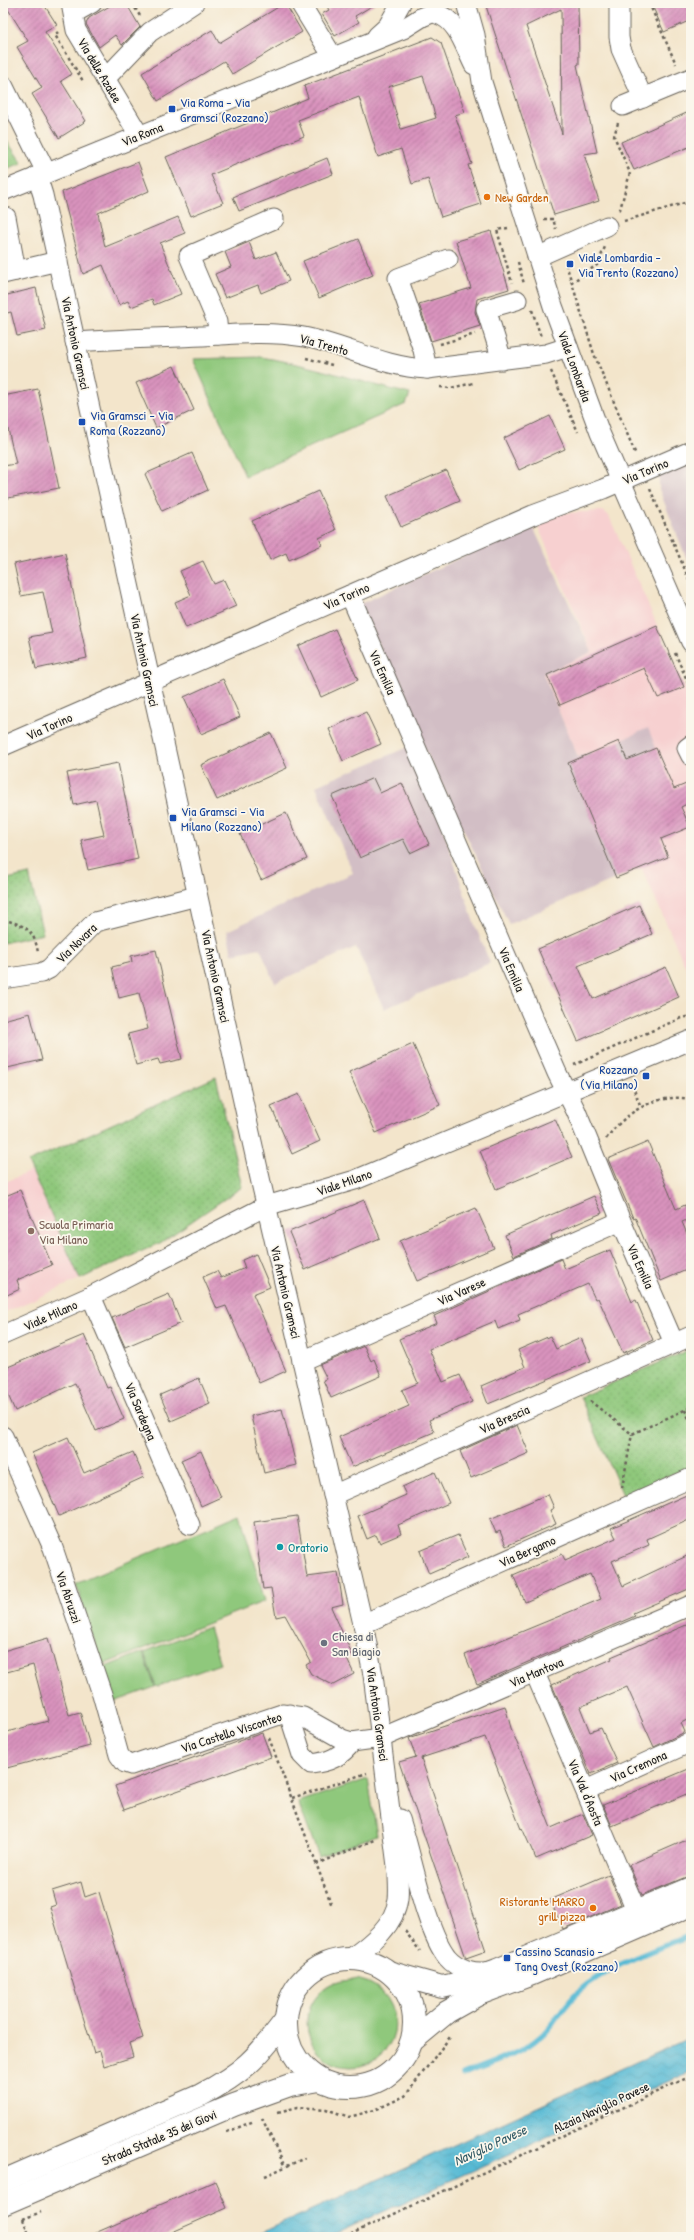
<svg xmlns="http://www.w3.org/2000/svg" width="694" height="2240" font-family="'Patrick Hand',sans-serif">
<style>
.built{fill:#f7d0d0}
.industrial{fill:#d2bec5}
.green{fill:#8fc87c;stroke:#56724c}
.park{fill:url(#park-dots);stroke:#56724c}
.water{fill:url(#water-waves);stroke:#396b78}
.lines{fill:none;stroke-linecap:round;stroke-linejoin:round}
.stream{stroke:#56bad4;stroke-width:5.5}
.building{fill:url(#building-hatch);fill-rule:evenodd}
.minor-casing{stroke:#676259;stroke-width:21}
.major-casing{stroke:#676259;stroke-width:24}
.path{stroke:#676259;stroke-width:2.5;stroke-dasharray:3 3;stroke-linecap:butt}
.minor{stroke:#fff;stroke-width:19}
.major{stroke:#fff;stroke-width:22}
.transit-dot{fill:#1a4fb4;stroke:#fbf7ec;stroke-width:1.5}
.food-dot{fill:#e8710a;stroke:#fbf7ec;stroke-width:1.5}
.education-dot{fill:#8d6e63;stroke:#fbf7ec;stroke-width:1.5}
.culture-dot{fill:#0f9aa8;stroke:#fbf7ec;stroke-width:1.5}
.worship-dot{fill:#6b7280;stroke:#fbf7ec;stroke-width:1.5}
.labels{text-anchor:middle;stroke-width:3.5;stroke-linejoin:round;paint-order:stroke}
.street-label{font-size:13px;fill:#1c1c1c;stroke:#fbf7ec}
.transit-label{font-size:13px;fill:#164399;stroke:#fbf7ec;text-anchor:start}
.food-label{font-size:13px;fill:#c56008;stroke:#fbf7ec;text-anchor:start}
.education-label{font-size:13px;fill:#785e54;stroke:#fbf7ec;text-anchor:start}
.culture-label{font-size:13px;fill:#0d838f;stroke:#fbf7ec;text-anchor:start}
.worship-label{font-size:13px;fill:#5b616d;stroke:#fbf7ec;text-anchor:start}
.water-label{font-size:14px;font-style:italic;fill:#335b66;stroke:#fbf7ec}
</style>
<defs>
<pattern id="park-dots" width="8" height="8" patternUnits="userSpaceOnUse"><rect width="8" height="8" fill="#8fc87c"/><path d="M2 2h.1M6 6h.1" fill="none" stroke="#7bab6b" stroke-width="1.8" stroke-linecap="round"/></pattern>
<pattern id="water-waves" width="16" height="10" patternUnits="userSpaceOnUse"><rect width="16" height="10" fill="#56bad4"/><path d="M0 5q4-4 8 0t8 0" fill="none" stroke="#4a9fb5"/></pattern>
<pattern id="building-hatch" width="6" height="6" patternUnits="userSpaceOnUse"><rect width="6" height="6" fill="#d993bd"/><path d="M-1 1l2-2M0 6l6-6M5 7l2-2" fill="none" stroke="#af7799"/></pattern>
</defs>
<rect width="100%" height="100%" fill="#fbf7ec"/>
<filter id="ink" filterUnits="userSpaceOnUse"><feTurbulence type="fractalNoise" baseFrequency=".025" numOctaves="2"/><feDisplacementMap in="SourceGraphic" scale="8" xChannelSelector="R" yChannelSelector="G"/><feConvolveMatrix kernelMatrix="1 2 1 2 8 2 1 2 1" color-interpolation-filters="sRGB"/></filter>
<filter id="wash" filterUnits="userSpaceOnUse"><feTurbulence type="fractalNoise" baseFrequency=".012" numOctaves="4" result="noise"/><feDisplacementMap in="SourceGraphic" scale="16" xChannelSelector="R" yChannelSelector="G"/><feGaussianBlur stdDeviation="0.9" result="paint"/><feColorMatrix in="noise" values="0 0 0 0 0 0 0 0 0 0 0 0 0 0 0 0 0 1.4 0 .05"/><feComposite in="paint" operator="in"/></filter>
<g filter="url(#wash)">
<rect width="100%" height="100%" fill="#f3e5cb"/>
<g class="built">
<polygon points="600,511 605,512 609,516 691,702 691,979 590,752 578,757 543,673 592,652 533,515"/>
<polygon points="31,1171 80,1279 3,1313 3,1183"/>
</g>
<g class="industrial">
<polygon points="691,458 691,570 659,489 659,471"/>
<polygon points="532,525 592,652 543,674 578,757 590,752 641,868 509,924 420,739 360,604"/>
<polygon points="648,728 656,748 627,760 619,741"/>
<polygon points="415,744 473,920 490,963 384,1009 356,947 275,983 260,948 232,954 227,931 353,873 316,786"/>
</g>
<g class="green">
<polygon points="3,135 22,163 3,170"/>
<path d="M261,357C312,365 360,382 410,394L406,404L245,476L193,359Z"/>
<polygon points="240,1514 265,1601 102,1665 76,1584"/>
<polygon points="209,1627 220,1664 156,1687 144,1652"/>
<polygon points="143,1652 155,1687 114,1702 103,1668"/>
<polygon points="368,1779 377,1835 319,1857 298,1802"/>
<circle cx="351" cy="2023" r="44"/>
</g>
<g class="park">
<polygon points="29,874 43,934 3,943 3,880"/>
<polygon points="216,1077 242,1187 160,1243 80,1279 28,1162"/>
<polygon points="691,1349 691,1466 623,1495 580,1397"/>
</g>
<polygon class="water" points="691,2037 691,2071 328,2237 252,2237"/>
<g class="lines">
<path class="stream" d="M463,2074C490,2064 520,2055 542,2035C556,2022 564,2003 579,1991C611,1964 653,1951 691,1935"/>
</g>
<g id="blocks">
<g class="building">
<polygon points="4,3 43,3 57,25 45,32 72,74 61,81 86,121 59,138 32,94 42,88 17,47 28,41"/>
<polygon points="115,3 126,3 140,27 122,45 115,35 99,47 86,24 89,18"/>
<polygon points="285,3 302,32 232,74 224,61 158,101 142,73 212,30 219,43"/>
<polygon points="325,3 377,3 355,16 359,22 335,36 322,14 329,10"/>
<path d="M485,3H578L579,64L577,65L597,152L584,154L599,201L554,215ZM561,9L562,134L526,26Z"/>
<polygon points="651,3 691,3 691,20 664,32"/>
<path d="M432,37L441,43L465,112L455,115L472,164L468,165L481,204L441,217L428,179L412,184L401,149L378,157L359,97L298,120L304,136L211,175L223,203L191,216L166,157L308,98L304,86ZM423,76L436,118L401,129L388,87Z"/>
<polygon points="691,111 691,146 634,170 621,142"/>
<polygon points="327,158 333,174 239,211 233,197"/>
<polygon points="138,162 149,191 98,213 105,247 178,217 185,233 160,243 181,294 154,305 152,299 131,307 128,301 119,305 103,265 83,274 62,192"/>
<polygon points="491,231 509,289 477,299 475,312 480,326 431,341 419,304 471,288 456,241"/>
<polygon points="358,239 373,275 319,298 303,261"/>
<polygon points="249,242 256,260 276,252 289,281 261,293 258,285 225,298 215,274 231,267 225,252"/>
<polygon points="36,288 46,330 17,336 11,312 3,314 3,296"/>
<polygon points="174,366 194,410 156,428 136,383"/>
<polygon points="38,389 59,488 3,499 3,466 16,464 8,429 3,430 3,396"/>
<polygon points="550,416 565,449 519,470 504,438"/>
<polygon points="192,453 208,490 162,511 145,474"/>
<polygon points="446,470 460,501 401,527 387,496"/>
<polygon points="318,491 336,530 319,538 322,545 289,560 286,553 270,560 252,521"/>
<polygon points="65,553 87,658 36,669 29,637 52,633 43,592 21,596 14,564"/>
<polygon points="203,561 214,584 224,580 236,606 186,628 175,602 191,595 180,571"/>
<polygon points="657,626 684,687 658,698 644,668 560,705 547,675"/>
<polygon points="335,629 358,680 321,697 298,646"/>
<polygon points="223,679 240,717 201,734 184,697"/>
<polygon points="366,712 381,744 343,761 329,729"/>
<polygon points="271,733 287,768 217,800 201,765"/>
<polygon points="619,741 627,760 656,748 674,789 691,782 691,802 681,807 690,827 661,839 668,857 616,878 568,763"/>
<polygon points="118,763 138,859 88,870 81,840 104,835 96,800 74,805 67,773"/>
<polygon points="373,778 380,793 402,783 429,844 410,853 403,839 360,858 332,796"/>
<polygon points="286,813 307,859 261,880 240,834"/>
<polygon points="639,905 652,934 578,966 593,999 666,967 679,997 578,1041 538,949"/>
<polygon points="156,950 182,1059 160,1064 158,1059 136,1065 128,1034 148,1029 139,993 119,998 112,967 132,962 131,956"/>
<polygon points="30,1013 42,1060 3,1069 3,1020"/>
<polygon points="413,1044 440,1105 376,1133 349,1072"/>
<polygon points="299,1094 320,1141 292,1154 271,1106"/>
<polygon points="555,1119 572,1157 496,1189 480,1151"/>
<polygon points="648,1142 676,1209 685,1205 691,1218 682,1222 691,1243 691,1268 661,1281 635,1217 633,1218 608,1159"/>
<polygon points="20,1190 52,1265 17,1280 20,1289 3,1297 3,1197"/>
<polygon points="594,1196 602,1213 551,1235 552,1239 514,1256 505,1235"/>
<polygon points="364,1200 380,1238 305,1270 289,1232"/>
<polygon points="476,1208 494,1248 417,1281 400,1241"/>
<polygon points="610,1250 632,1302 636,1300 653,1340 623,1353 598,1298 595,1299 588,1284 518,1314 520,1320 498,1329 495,1321 429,1349 443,1382 460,1375 472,1402 429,1420 434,1432 352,1467 339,1437 409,1406 402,1390 418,1383 399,1339 437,1323 434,1316 561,1259 565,1269"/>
<polygon points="256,1254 270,1287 253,1294 286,1371 259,1383 226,1306 217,1309 203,1277 217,1271 221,1278 245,1268 242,1260"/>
<polygon points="169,1294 181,1323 125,1347 112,1318"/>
<polygon points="84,1335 107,1388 110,1387 124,1419 96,1431 75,1383 15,1411 3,1383 3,1369"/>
<polygon points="550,1336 556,1349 581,1338 591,1361 488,1404 481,1386 525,1367 518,1350"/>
<polygon points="364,1346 371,1361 374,1359 381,1376 331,1398 323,1380 327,1379 320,1365"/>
<polygon points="199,1378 210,1404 171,1421 160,1395"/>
<polygon points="282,1409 296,1465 264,1473 251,1416"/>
<polygon points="517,1425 529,1453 471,1478 460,1451"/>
<polygon points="68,1437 84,1473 133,1452 144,1477 59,1516 32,1453"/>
<polygon points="201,1451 221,1497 201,1506 181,1460"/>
<polygon points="435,1472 449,1503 398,1525 401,1534 380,1543 376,1535 367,1539 358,1516 406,1495 402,1487"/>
<polygon points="691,1493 691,1519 647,1539 649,1545 612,1561 623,1586 691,1554 691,1588 633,1613 635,1616 477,1684 465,1655 601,1599 590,1574 525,1602 513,1575 562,1554 565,1560 616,1538 611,1528"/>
<polygon points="548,1494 554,1508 550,1510 556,1524 506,1546 500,1531 496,1533 490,1519"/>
<polygon points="297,1516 307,1577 338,1573 343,1604 331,1607 352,1654 346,1657 354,1674 333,1685 311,1674 306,1665 311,1662 285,1615 276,1617 271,1588 263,1589 254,1522"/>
<polygon points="458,1535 468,1557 429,1574 420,1551"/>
<polygon points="691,1623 691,1718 681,1723 685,1732 654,1747 627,1687 580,1707 590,1732 601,1728 617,1763 591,1774 552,1685 612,1659 611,1657"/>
<polygon points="48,1638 69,1715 80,1712 90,1746 3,1769 3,1733 48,1721 33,1665 3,1673 3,1651"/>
<polygon points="505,1706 511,1728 551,1828 583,1814 592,1835 536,1859 522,1828 521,1829 485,1737 421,1758 486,1951 466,1958 399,1762 416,1757 409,1738"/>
<polygon points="262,1733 271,1757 124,1810 115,1786"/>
<polygon points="691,1768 691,1792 612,1826 603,1805"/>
<polygon points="691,1838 691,1875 642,1895 629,1865"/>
<polygon points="609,1875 621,1904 563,1929 550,1900"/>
<polygon points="81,1882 85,1897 99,1892 143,2038 129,2043 133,2057 104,2066 100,2051 94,2053 50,1907 56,1905 52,1891"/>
<polygon points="215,2181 227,2208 161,2237 86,2237"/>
</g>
</g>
</g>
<g filter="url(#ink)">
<use href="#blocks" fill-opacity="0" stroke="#676259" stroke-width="1"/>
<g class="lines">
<g class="minor-casing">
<g id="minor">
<polyline points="71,3 76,30 139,135"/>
<polyline points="300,3 333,57"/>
<polyline points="466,3 475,35 482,82 553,306 600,433 691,642"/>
<polyline points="619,3 619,37 621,49 643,98"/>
<polyline points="74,13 92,3"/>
<path d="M437,14C458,20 465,48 474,65"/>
<polyline points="377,36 388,26 401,3"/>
<polyline points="105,79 150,32 194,3"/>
<polyline points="3,85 46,172"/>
<polyline points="623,106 691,78"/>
<path d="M37,176L43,195L262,1187L363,1624L373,1675L398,1874C398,1882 399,1891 398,1899C395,1925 371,1944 351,1958"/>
<polyline points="3,191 403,29 422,17 432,13"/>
<polyline points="6,217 16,271"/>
<polyline points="537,257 607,226"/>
<polyline points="3,274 58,261"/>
<polyline points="218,335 217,322 189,256 274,219"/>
<path d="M75,342C118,339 161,338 203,336C236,334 271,331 304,337C346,345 382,367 427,369L546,354L568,347"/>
<polyline points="502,360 486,309 517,300"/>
<polyline points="427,369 423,350 398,278 448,259"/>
<polyline points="350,595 557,1073 576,1111 621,1221 674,1343"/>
<polyline points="691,745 687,748 691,756"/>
<polyline points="3,746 533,515 603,489 691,451"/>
<polyline points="3,979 41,973 49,969 95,922 197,896"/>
<polyline points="91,1296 190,1525"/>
<polyline points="3,1335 91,1296 266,1206 355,1180 691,1040"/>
<polyline points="302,1361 621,1221"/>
<polyline points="3,1436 53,1548 102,1694 119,1755 125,1763 131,1765 282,1714 303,1717 342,1739 352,1742 381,1738 691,1605"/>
<polyline points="333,1495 691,1336"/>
<polyline points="363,1624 691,1478"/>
<polyline points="535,1673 637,1912"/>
<path d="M289,1714L302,1755L311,1764C329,1762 341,1757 352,1742"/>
<polyline points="586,1790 691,1742"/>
<path d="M400,1819C412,1855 425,1929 447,1957C458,1970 476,1974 491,1971"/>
</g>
</g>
<g class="major-casing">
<g id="major">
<circle cx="350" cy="2023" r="64"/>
<polyline points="392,1973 442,1987 465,1982 497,1970 691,1888"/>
<polyline points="412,2041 447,2012 479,1994 532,1974 691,1905"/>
<path d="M3,2181L201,2095C243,2073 257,2058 285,2021"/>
<polyline points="3,2204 234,2105 290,2085 320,2080"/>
</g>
</g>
<g class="path">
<polyline points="132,3 140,16"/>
<polyline points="649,3 676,64"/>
<polyline points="58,32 55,35 83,81"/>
<polyline points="618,123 614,136 630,173 619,213"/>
<polyline points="544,219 553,219 556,229"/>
<polyline points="624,221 691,201"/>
<polyline points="508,228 497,230 512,283"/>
<polyline points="518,262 524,284"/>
<polyline points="566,264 594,354 636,455"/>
<polyline points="571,283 597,265 605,247"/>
<polyline points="532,310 541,337"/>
<polyline points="440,344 475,334"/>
<polyline points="306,358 332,365"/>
<polyline points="551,371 578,432"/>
<polyline points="440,387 450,388 474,383"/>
<polyline points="650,489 691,584"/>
<polyline points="675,653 691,689"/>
<path d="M3,920C25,924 35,931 38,953"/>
<polyline points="574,1065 681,1018 691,1016"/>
<polyline points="632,1085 641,1107"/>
<path d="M606,1139C626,1111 657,1093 691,1099"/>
<polyline points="590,1401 632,1434 691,1407"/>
<polyline points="685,1410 691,1423"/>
<polyline points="622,1488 632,1434"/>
<polyline points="269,1738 332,1906"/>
<polyline points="292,1798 367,1773"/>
<polyline points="316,1864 375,1840"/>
<polyline points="405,1931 420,1951"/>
<polyline points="278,2112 298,2107 326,2109 349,2117 375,2110 405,2096 450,2037"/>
<polyline points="262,2118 285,2167"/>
<polyline points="227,2132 254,2121"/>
<polyline points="265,2176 305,2158"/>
<polyline points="23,2219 41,2212"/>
<polyline points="23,2219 30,2237"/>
<polyline points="345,2237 691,2076"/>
</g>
<use href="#minor" class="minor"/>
<use href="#major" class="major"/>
</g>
</g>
<g class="transit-dot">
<rect x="168" y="105" width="8" height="8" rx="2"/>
<rect x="566" y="260" width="8" height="8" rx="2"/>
<rect x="78" y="418" width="8" height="8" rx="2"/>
<rect x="169" y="814" width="8" height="8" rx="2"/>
<rect x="642" y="1072" width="8" height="8" rx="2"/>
<rect x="503" y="1954" width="8" height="8" rx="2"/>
</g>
<g class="food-dot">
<circle cx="487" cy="197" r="4"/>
<circle cx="593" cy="1908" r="4"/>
</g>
<circle class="education-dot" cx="31" cy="1231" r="4"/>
<circle class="culture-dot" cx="280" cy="1547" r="4"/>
<circle class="worship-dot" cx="324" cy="1643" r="4"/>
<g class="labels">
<g class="street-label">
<text transform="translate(100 70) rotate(59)" y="5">Via delle Azalee</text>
<text transform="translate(142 134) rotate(-22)" y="5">Via Roma</text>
<text transform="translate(76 343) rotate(78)" y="5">Via Antonio Gramsci</text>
<text transform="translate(324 344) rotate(16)" y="5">Via Trento</text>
<text transform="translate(575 366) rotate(70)" y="5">Viale Lombardia</text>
<text transform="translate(645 471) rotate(-23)" y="5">Via Torino</text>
<text transform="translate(346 596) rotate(-24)" y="5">Via Torino</text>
<text transform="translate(145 660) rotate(78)" y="5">Via Antonio Gramsci</text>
<text transform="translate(383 672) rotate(66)" y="5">Via Emilia</text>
<text transform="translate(49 726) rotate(-24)" y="5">Via Torino</text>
<text transform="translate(76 943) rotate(-44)" y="5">Via Novara</text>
<text transform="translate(512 969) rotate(67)" y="5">Via Emilia</text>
<text transform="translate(216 976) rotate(78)" y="5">Via Antonio Gramsci</text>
<text transform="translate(344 1182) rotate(-19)" y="5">Viale Milano</text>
<text transform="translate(641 1266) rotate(66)" y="5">Via Emilia</text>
<text transform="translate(461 1291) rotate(-24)" y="5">Via Varese</text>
<text transform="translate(286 1292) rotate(77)" y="5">Via Antonio Gramsci</text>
<text transform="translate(50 1315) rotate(-24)" y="5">Viale Milano</text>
<text transform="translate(141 1411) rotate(67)" y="5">Via Sardegna</text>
<text transform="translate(504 1419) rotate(-24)" y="5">Via Brescia</text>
<text transform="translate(527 1551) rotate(-24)" y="5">Via Bergamo</text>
<text transform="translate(69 1597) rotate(71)" y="5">Via Abruzzi</text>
<text transform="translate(536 1672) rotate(-23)" y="5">Via Mantova</text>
<text transform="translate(378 1714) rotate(82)" y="5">Via Antonio Gramsci</text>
<text transform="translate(231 1732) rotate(-18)" y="5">Via Castello Visconteo</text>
<text transform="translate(638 1766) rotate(-24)" y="5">Via Cremona</text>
<text transform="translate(586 1792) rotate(67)" y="5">Via Val d'Aosta</text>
<text transform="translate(601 2107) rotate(-25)" y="5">Alzaia Naviglio Pavese</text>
<text transform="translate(159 2137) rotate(-23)" y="5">Strada Statale 35 dei Giovi</text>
</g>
<g class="transit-label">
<text x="180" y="107">Via Roma - Via<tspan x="180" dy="15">Gramsci (Rozzano)</tspan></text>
<text x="578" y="262">Viale Lombardia -<tspan x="578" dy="15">Via Trento (Rozzano)</tspan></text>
<text x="90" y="420">Via Gramsci - Via<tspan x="90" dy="15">Roma (Rozzano)</tspan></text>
<text x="181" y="816">Via Gramsci - Via<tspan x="181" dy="15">Milano (Rozzano)</tspan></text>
<text x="638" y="1074" text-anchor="end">Rozzano<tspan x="638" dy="15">(Via Milano)</tspan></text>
<text x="515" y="1956">Cassino Scanasio -<tspan x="515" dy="15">Tang Ovest (Rozzano)</tspan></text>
</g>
<g class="food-label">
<text x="495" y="202">New Garden</text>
<text x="585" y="1906" text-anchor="end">Ristorante MARRO<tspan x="585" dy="15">grill pizza</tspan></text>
</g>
<g class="education-label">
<text x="39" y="1229">Scuola Primaria<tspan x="39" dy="15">Via Milano</tspan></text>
</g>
<g class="culture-label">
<text x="288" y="1552">Oratorio</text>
</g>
<g class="worship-label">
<text x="332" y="1641">Chiesa di<tspan x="332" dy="15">San Biagio</tspan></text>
</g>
<g class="water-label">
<text transform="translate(490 2145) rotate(-25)" y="5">Naviglio Pavese</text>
</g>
</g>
<rect width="694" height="2240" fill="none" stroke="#fbf7ec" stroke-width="16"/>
</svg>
